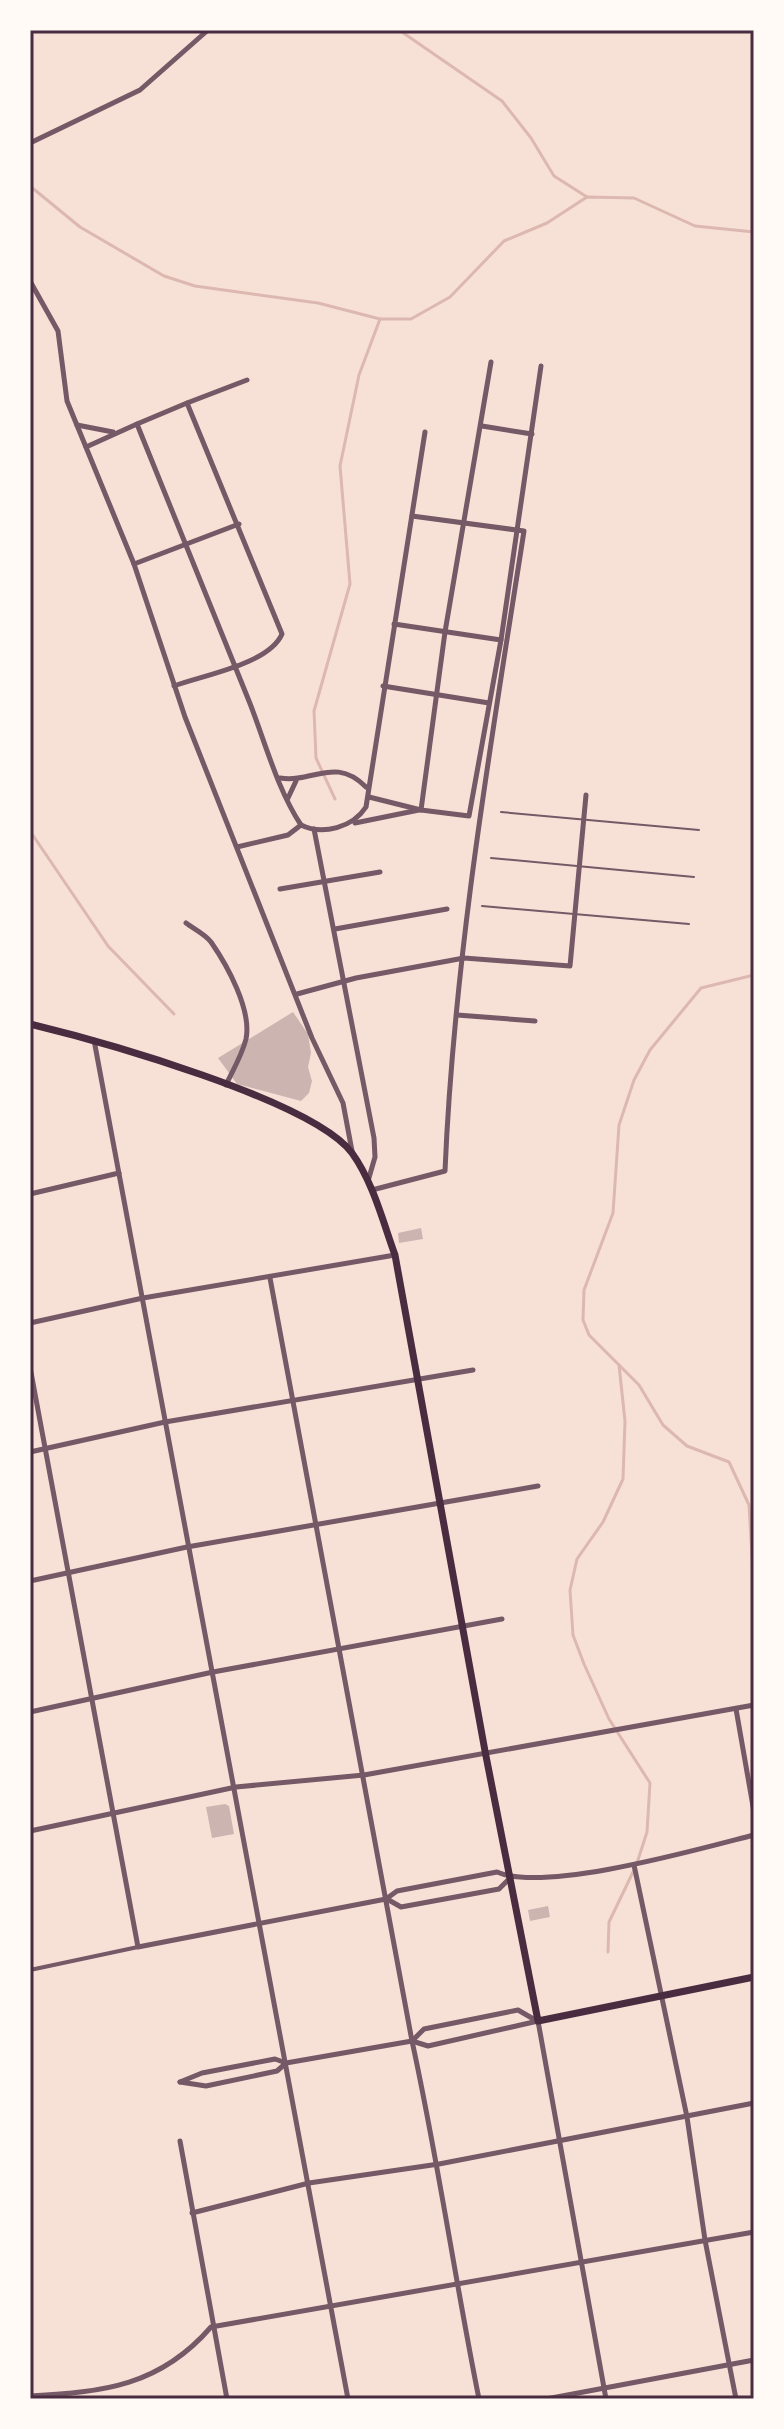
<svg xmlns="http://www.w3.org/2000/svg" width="784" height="2429" font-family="Inter,sans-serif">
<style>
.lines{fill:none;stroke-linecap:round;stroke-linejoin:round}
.stream{stroke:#dcb8b0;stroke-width:3}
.building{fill:#ccb4b1}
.service{stroke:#755966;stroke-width:2}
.pedestrian{stroke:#755966;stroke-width:4}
.minor{stroke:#755966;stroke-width:5}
.secondary{stroke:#4a2c40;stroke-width:7}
.neatline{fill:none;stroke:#4a2c40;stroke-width:3}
</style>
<rect width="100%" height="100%" fill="#f7e1d7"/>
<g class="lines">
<g class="stream">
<polyline points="399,30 502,101 531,138 554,176 587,197"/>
<polyline points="30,186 80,227 164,276 195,286 318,303 380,319 411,319 450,297 504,241 547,223 587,197 634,198 695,226 754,232"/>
<polyline points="335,799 316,758 314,711 350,584 340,466 359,375 380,319"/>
<polyline points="30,831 108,946 174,1014"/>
<polyline points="754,975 701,988 650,1050 634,1080 619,1125 613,1213 584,1290 583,1320 589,1335 639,1385 663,1425 687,1446 729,1462 749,1505 754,1589"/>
<polyline points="619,1365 625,1421 623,1479 603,1522 577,1559 570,1590 573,1635 584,1664 609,1719 650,1783 647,1832 637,1863"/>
<polyline points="608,1952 609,1922 634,1870"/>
</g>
</g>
<g class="building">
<polygon points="293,1012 308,1034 311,1053 308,1067 312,1081 309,1093 301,1101 237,1084 218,1058"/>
<polygon points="421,1228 423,1239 399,1243 398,1233"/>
<polygon points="225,1804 229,1806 234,1834 212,1838 206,1807"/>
<polygon points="548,1906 550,1917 530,1921 528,1910"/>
</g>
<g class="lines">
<g class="service">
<polyline points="501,812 699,830"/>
<polyline points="491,858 694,877"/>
<polyline points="482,906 689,924"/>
</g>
<polyline class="pedestrian" points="30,1970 138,1947"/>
<g class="minor">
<polyline points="30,143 140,90 208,30"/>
<polyline points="30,281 58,331 67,401 134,564 185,717 312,1038 343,1103 352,1151"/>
<polyline points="187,403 247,380"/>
<polyline points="77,425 113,432"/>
<polyline points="482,426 532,434"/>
<polyline points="86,447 137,424"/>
<polyline points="134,564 239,524"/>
<polyline points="394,624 501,640"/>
<path d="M174,686C204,675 269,664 282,634L187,403L137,424L141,434C177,523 213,612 249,701C265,741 277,789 301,825L288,835L237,847"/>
<polyline points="383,686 489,703"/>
<path d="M280,778C314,783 335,756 366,787"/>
<polyline points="369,797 421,810 469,816 501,640 541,366"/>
<polyline points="288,798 296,781"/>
<polyline points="421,810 445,632 491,362"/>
<polyline points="355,823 419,810"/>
<path d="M301,825C323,836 353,827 366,807L425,432"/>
<polyline points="314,829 374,1138 375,1157 368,1181"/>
<polyline points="280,889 380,872"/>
<path d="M186,923C194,929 205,934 211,942C227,965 252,1010 246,1039C242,1055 233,1070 226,1085"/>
<polyline points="335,929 447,909"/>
<polyline points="297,994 356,978 464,958 570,966 586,795"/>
<polyline points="457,1015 535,1021"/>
<polyline points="94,1040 348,2399"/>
<path d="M372,1190L445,1171C454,957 491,743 524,531L412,516"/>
<polyline points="30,1194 119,1173"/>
<path d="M270,1278L412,2041C438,2160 455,2280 479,2399"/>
<polyline points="30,1323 143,1298 395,1255"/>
<path d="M30,1367L138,1947L386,1899L397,1891L497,1872C545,1893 699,1849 754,1835"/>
<polyline points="30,1452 165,1422 473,1370"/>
<polyline points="30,1581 187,1547 538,1486"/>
<polyline points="736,1709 754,1812"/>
<polyline points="30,1712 213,1672 502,1619"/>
<polyline points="30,1831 236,1787 364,1775 754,1705"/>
<polyline points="634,1865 687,2117 705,2240 736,2399"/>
<polyline points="387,1899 401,1907 499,1889 510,1878"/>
<polyline points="538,2021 606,2399"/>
<polyline points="413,2040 424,2029 518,2010 537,2021"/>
<polyline points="180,2082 202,2073 275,2059 286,2063 412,2041 428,2046 538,2021"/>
<polyline points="180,2082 206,2086 277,2071 285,2064"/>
<polyline points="180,2141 227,2399"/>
<polyline points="192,2213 309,2183 439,2164 754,2103"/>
<path d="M30,2396C104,2392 160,2386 211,2327L754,2232"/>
<polyline points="546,2399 754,2360"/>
</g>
<path class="secondary" d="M30,1024C100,1041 312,1100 352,1153C373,1182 383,1222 395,1255L485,1751L538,2021L754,1977"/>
</g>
<rect width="784" height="2429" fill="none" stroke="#fffaf5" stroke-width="64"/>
<rect x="32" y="32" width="720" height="2365" class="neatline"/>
</svg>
